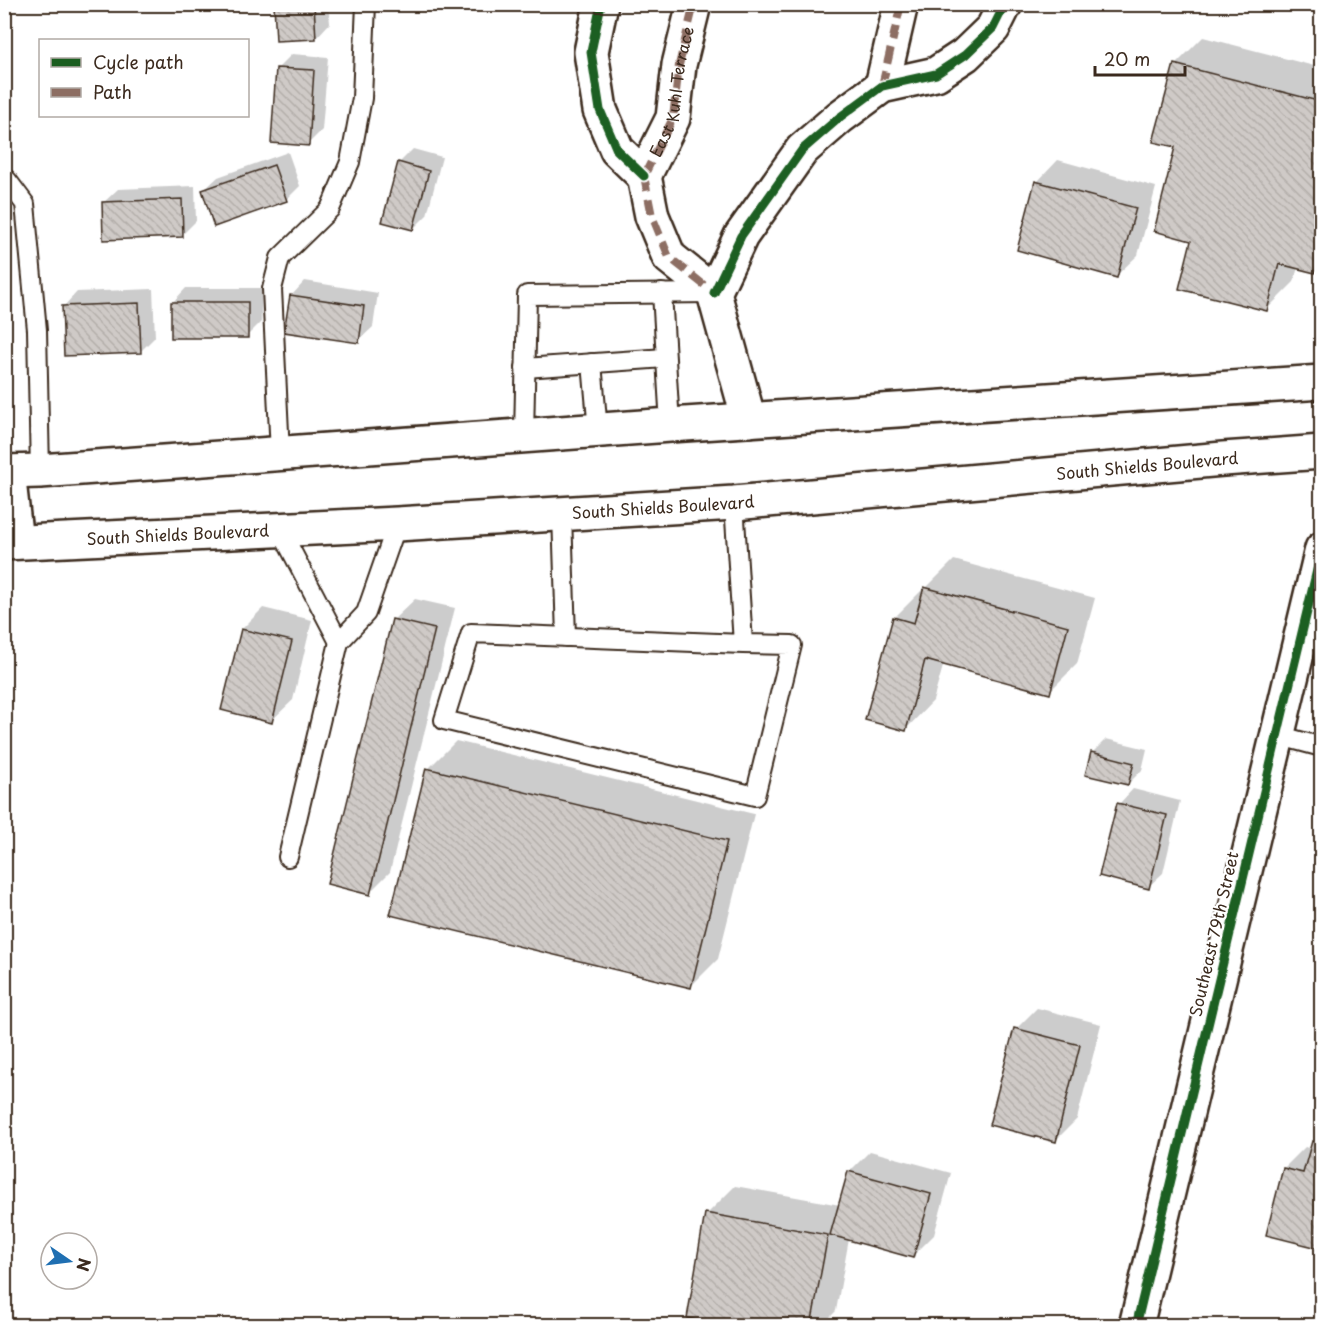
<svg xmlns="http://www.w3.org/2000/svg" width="1326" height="1330" font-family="'Playpen Sans',sans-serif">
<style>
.shadow{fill:#0003}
.building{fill:url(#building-back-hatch);stroke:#3b2a1e;stroke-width:1.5}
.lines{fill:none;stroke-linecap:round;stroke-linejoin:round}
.lane-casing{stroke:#3b2a1e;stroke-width:22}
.street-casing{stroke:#3b2a1e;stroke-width:38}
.secondary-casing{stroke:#3b2a1e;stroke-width:38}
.primary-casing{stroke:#3b2a1e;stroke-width:38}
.lane{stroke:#fff;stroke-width:18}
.street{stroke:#fff;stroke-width:33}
.secondary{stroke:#fff;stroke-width:33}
.primary{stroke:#fff;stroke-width:33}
.quiet{stroke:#8d6e63;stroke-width:8;stroke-dasharray:15 8;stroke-linecap:butt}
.cycleway-casing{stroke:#fff;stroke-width:13}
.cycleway{stroke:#1b5e20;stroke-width:9}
.labels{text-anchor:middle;stroke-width:4.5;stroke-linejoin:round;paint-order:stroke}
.street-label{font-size:16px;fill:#3b2a1e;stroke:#fff}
</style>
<defs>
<pattern id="building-back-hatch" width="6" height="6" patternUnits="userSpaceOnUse" patternTransform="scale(1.5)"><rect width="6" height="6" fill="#cfcac7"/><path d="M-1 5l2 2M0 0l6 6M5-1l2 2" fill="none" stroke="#b3aeaa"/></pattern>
</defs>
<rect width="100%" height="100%" fill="#fff"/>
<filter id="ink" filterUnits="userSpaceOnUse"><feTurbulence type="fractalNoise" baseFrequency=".0167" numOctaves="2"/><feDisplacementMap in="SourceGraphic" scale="12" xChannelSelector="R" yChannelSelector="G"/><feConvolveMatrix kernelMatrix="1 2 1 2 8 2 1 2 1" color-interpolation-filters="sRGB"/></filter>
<g filter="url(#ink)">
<g class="shadow">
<polygon points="276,4 328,4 330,23 316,38"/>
<polygon points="1203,37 1322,68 1322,264 1314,271 1298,267 1294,282 1266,310 1193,240 1177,146 1175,65"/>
<polygon points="292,54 328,57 322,130 308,144 278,68"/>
<polygon points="413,149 442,157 427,215 413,229 399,163"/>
<polygon points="288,152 300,186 286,200 203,191 218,177"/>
<polygon points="1058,160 1156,187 1138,255 1116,276 1037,182"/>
<polygon points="195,186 196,221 182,235 103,203 118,189"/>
<polygon points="305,281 378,293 373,327 358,341 291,296"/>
<polygon points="186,288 262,288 261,322 247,336 172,303"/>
<polygon points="153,289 155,337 141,351 63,307 77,292"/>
<polygon points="954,560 1095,598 1077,664 1049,692 944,663 933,701 906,729 894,618 922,590 925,591 926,588"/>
<polygon points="415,599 455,608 390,872 369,893 393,620"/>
<polygon points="263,608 312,620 293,700 271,721 242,629"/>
<polygon points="1106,739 1147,749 1142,770 1128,784 1092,753"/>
<polygon points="456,741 754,814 718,959 690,987 428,769"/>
<polygon points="1133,789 1180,801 1163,873 1148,887 1119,804"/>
<polygon points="1037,1008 1101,1024 1077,1119 1055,1141 1016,1029"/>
<polygon points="1322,1133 1322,1247 1284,1168 1305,1147 1311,1149 1313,1142"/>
<polygon points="870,1151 951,1173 934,1235 913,1256 849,1239 836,1311 821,1326 737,1326 707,1214 735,1186 840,1205 849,1172"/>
<polygon points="1322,1313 1322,1326 1309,1326"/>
</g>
<g class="building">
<polygon points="274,4 314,4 316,39 276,41"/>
<polygon points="1174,64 1322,102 1322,247 1315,273 1279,264 1267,311 1179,289 1191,241 1154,231 1175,147 1153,142"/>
<polygon points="276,68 314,70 309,146 271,143"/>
<polygon points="398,162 429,171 413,230 382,222"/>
<polygon points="274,165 287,201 214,227 202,190"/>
<polygon points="1035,181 1136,208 1117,278 1017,250"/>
<polygon points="182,199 183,237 103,240 102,202"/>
<polygon points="290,295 364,306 359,343 284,332"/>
<rect x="171" y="302" width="77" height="36"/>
<polygon points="139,303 141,353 64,356 62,306"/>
<polygon points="924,587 1068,626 1050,694 925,660 906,731 865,720 893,617 914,623"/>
<polygon points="392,619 435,629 370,895 327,884"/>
<polygon points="241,629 292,641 272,723 221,710"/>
<polygon points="1091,752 1134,763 1128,785 1085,775"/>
<polygon points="426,768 727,841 691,988 390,915"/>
<polygon points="1117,803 1167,815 1149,889 1099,876"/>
<polygon points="1014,1028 1080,1045 1056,1142 989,1125"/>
<polygon points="1312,1141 1322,1144 1322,1249 1266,1235 1283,1168 1303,1173"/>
<polygon points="848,1171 931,1194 913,1258 830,1235"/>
<polygon points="705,1213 828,1235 811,1326 728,1326 687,1318"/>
</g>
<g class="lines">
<g class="lane-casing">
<g id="lane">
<polyline points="4,179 7,180 25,204 37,330 40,471"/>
<polyline points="662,293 670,425"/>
<polyline points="592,363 598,431"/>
<polyline points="525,368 665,358"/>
<polyline points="524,436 527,295 712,293"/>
<polyline points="280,453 272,289 280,258 330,209 350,162 362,98 366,4"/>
<polyline points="734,503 743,644 792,645 755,796 444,720 471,633 743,644"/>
<polyline points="562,514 566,637"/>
<polyline points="280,529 339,642"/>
<polyline points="1277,735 1322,747"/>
<polyline points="288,857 339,642 366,613 397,524"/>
</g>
</g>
<g class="street-casing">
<g id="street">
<polyline points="601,4 591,52 600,110 617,150 644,176"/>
<polyline points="882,86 901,4"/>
<polyline points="644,176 652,216 669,257 714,293 749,420"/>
<polyline points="644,176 673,118 679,65 694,4"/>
<polyline points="714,293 741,236 802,150 840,117 882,86 936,74 965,55 993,28 1005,4"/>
</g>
</g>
<g class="secondary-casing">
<polyline id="secondary" points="1136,1326 1322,549"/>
</g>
<g class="primary-casing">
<g id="primary">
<polyline points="4,472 40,471 670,425 1322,382"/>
<polyline points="8,472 16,542"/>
<path id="s1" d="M4,543L397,524L734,503L1223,459L1322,452"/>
</g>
</g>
<use href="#lane" class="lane"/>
<use href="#street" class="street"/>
<use href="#secondary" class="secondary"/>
<use href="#primary" class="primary"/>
<g class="quiet">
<polyline points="882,86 901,4"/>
<polyline points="644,176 652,216 669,257 714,293 715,290"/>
<path id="s2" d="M644,176L673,118L679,65L694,4"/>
</g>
<g class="cycleway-casing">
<g id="cycleway">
<polyline points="601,4 591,52 600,110 617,150 644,176"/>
<polyline points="714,293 741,236 802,150 840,117 882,86 936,74 965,55 993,28 1005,4"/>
<polyline points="1136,1326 1322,549"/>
</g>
</g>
<use href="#cycleway" class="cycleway"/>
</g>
</g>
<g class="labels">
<g class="street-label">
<text dy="6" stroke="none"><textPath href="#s2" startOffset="90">East Kuhl Terrace</textPath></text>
<text dy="6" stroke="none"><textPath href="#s1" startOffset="1146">South Shields Boulevard</textPath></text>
<text dy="6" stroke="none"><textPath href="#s1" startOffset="660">South Shields Boulevard</textPath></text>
<text dy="6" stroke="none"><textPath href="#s1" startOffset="174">South Shields Boulevard</textPath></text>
<text transform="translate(1214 934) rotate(-77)" y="6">Southeast 79th Street</text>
</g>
</g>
<rect width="1326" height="1330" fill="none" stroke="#fff" stroke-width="24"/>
<rect x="12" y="12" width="1302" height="1306" fill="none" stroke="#3b2a1e" stroke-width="2" filter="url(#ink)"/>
<rect x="39" y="39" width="210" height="78" fill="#ffffff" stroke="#b1aaa5" stroke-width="1.5"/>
<rect x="51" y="58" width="30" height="9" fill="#1b5e20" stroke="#b1aaa5" stroke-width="1.5"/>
<text x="93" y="69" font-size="18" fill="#3b2a1e">Cycle path</text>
<rect x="51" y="88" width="30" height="9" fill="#8d6e63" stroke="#b1aaa5" stroke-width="1.5"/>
<text x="93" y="99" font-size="18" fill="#3b2a1e">Path</text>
<g transform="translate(69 1261) rotate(104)"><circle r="28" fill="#ffffff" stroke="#b1aaa5" stroke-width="1.5"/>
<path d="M0-4.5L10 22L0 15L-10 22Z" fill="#1f6fb2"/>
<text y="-9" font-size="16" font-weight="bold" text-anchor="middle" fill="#3b2a1e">N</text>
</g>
<path d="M1095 66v9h90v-9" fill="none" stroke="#3b2a1e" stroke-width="3"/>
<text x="1104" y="66" font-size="18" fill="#3b2a1e" stroke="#ffffff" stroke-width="4.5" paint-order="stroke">20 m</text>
</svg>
